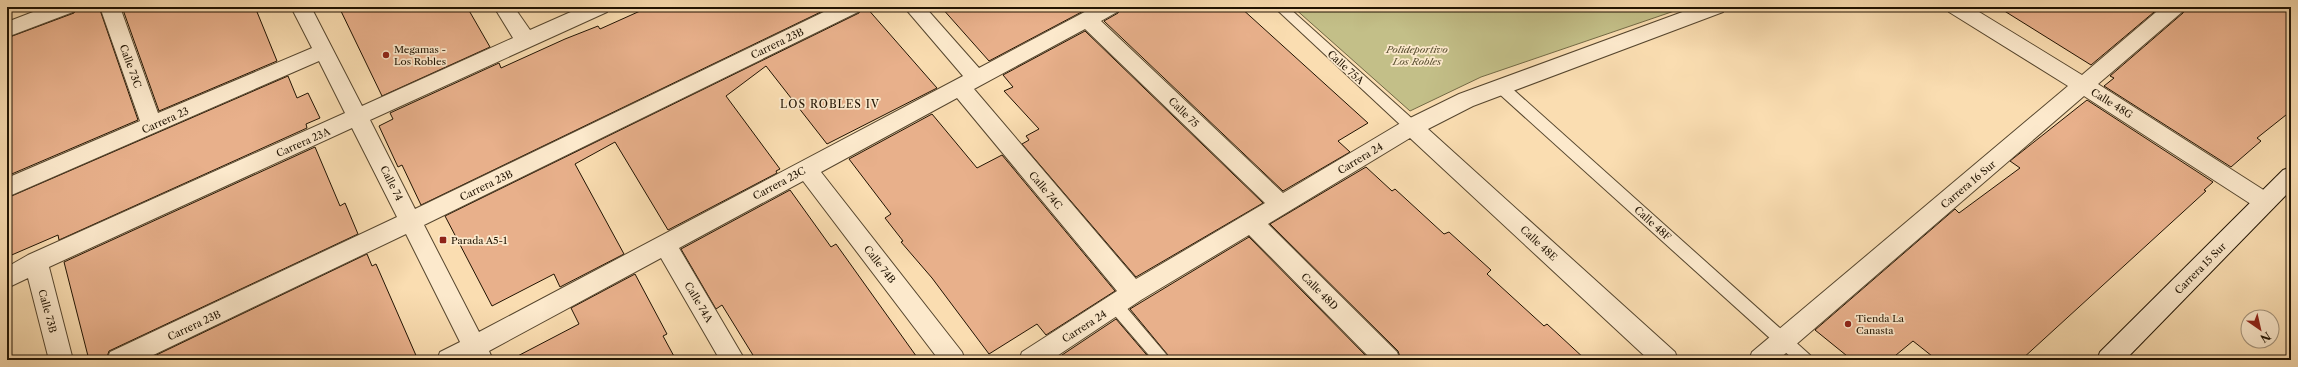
<svg xmlns="http://www.w3.org/2000/svg" width="2298" height="367" font-family="'Libre Caslon Text',serif">
<style>
.green{fill:#c3bf88;stroke:#726945}
.building{fill:#e8b08b;stroke:#201302}
.lines{fill:none;stroke-linecap:round;stroke-linejoin:round}
.lane-casing{stroke:#56462e;stroke-width:2}
.street-casing{stroke:#56462e;stroke-width:2}
.secondary-casing{stroke:#201302;stroke-width:2}
.lane{fill:#fce9cc;fill-rule:evenodd}
.street{fill:#fce9cc;fill-rule:evenodd}
.secondary{fill:#fce9cc;fill-rule:evenodd}
.poi-dot{fill:#8f2418;stroke:#fce9cc;stroke-width:1.5}
.labels{text-anchor:middle;stroke-width:3.5;stroke-linejoin:round;paint-order:stroke}
.street-label{font-size:10px;fill:#201302;stroke:#fce9cc}
.poi-label{font-size:10px;fill:#201302;stroke:#fce9cc;text-anchor:start}
.park-label{font-size:10px;font-style:italic;fill:#594f31;stroke:#fce9cc}
.neighbourhood-label{font-size:11px;letter-spacing:1px;fill:#201302;stroke:#fce9cc}
</style>
<rect width="100%" height="100%" fill="#faddb1"/>
<filter id="stains"><feTurbulence type="fractalNoise" baseFrequency=".005" numOctaves="4"/><feColorMatrix values="0 0 0 0 .2 0 0 0 0 .09 0 0 0 0 .02 0 0 0 .5 -.17"/></filter>
<radialGradient id="worn" r=".72"><stop offset=".6" stop-color="#630" stop-opacity="0"/><stop offset="1" stop-color="#630" stop-opacity=".3"/></radialGradient>
<polygon class="green" points="1293,7 1686,7 1481,77 1410,111"/>
<g class="building">
<polygon points="77,7 99,7 138,120 7,176 7,38 74,13"/>
<polygon points="122,7 255,7 277,61 159,111"/>
<polygon points="339,7 467,7 490,47 382,96"/>
<polygon points="649,7 831,7 421,205 402,165 398,167 379,126 393,119 390,113 499,63 501,68 565,39 598,26 600,29"/>
<polygon points="862,7 866,7 937,88 827,144 766,66 726,96 780,169 776,171 777,173 668,230 615,142 575,164 624,254 560,287 554,274 492,306 445,216 859,13"/>
<polygon points="941,7 1091,7 989,61"/>
<polygon points="1121,7 1240,7 1368,123 1338,141 1350,152 1283,191 1104,21 1118,13"/>
<polygon points="1998,7 2160,7 2091,65"/>
<polygon points="2186,7 2291,7 2291,111 2257,138 2261,141 2231,167 2104,86 2114,78 2110,76 2183,13"/>
<polygon points="1085,31 1263,203 1136,277 1022,144 1029,140 1026,136 1039,129 1004,91 1013,87 1003,75"/>
<polygon points="288,76 297,98 308,93 320,118 306,124 307,128 59,240 58,235 7,257 7,198"/>
<polygon points="2087,100 2213,182 2204,190 2206,191 2021,360 1937,360 1913,341 1890,360 1852,360 1815,330 1955,209 1959,213 2020,168 2010,161"/>
<polygon points="932,114 977,168 1002,155 1115,291 1046,335 1037,324 989,354 932,278 901,242 903,241 885,218 891,214 849,159"/>
<polygon points="315,147 340,206 345,203 358,234 109,351 106,360 89,360 64,262"/>
<polygon points="1366,167 1392,191 1395,189 1444,234 1449,232 1491,270 1487,274 1544,326 1547,324 1586,360 1401,360 1398,351 1270,224"/>
<polygon points="790,190 831,247 836,244 919,360 756,360 722,305 716,309 681,249"/>
<polygon points="1249,237 1370,360 1172,360 1130,309"/>
<polygon points="367,254 372,266 376,264 418,360 146,360"/>
<polygon points="635,274 667,334 663,336 676,360 510,360 579,324 571,308"/>
<polygon points="1116,319 1151,360 1066,360 1062,355"/>
</g>
<g class="lines">
<g class="lane-casing">
<g id="lane">
<polygon points="1274,7 1288,7 1417,123 1419,127 1417,131 1407,131"/>
<polygon points="1501,82 1506,83 1810,355 1813,360 1794,360 1496,91 1494,87 1496,83"/>
<polygon points="1115,299 1120,300 1171,360 1153,360 1110,310 1107,305 1110,300"/>
</g>
</g>
<g class="street-casing">
<g id="street">
<polygon points="46,7 76,7 73,12 7,37 7,22"/>
<path d="M100,7H120L158,113L312,48L291,7H311L362,106L513,38L494,7H514L530,30L582,7H610L607,12L370,120L415,209L834,7H861L858,12L424,225L479,332L963,76L904,7H925L979,68L1094,7H1120L1117,12L1101,21L1283,193L1404,121L1459,94L1696,7H1726L1723,12L1473,106L1428,129L1675,352L1678,360H1649L1410,138L1268,224L1397,352L1400,360H1372L1249,235L1141,300L1051,360H1019L1022,352L1117,291L957,98L821,172L962,352L965,360H939L803,181L679,248L745,360H720L661,258L489,351L493,360H437L440,352L460,342L406,234L143,360H107L110,352L397,217L352,128L49,267L73,360H49L28,278L7,288V267L28,255L345,113L319,61L7,197V178L140,121ZM1085,29L1265,203L1136,279L974,89Z"/>
<polygon points="1946,7 1971,7 2082,75 2162,7 2185,7 2182,12 2098,84 2273,196 2276,202 2273,208 2265,211 2257,208 2084,96 1778,360 1749,360 1752,352 2068,86 1949,12"/>
</g>
</g>
<g class="secondary-casing">
<polygon id="secondary" points="2291,167 2291,190 2125,360 2097,360 2100,352 2283,170"/>
</g>
<use href="#lane" class="lane"/>
<use href="#street" class="street"/>
<use href="#secondary" class="secondary"/>
</g>
<g class="poi-dot">
<circle cx="386" cy="55" r="4"/>
<rect x="439" y="236" width="8" height="8" rx="2"/>
<circle cx="1848" cy="324" r="4"/>
</g>
<g class="labels">
<g class="street-label">
<text transform="translate(777 43) rotate(-26)" y="4">Carrera 23B</text>
<text transform="translate(131 66) rotate(70)" y="4">Calle 73C</text>
<text transform="translate(1346 67) rotate(42)" y="4">Calle 75A</text>
<text transform="translate(2112 103) rotate(32)" y="4">Calle 48G</text>
<text transform="translate(1184 112) rotate(44)" y="4">Calle 75</text>
<text transform="translate(165 120) rotate(-24)" y="4">Carrera 23</text>
<text transform="translate(303 142) rotate(-24)" y="4">Carrera 23A</text>
<text transform="translate(1360 158) rotate(-31)" y="4">Carrera 24</text>
<text transform="translate(392 183) rotate(63)" y="4">Calle 74</text>
<text transform="translate(779 183) rotate(-28)" y="4">Carrera 23C</text>
<text transform="translate(1968 184) rotate(-40)" y="4">Carrera 16 Sur</text>
<text transform="translate(486 185) rotate(-26)" y="4">Carrera 23B</text>
<text transform="translate(1046 190) rotate(50)" y="4">Calle 74C</text>
<text transform="translate(1653 223) rotate(42)" y="4">Calle 48F</text>
<text transform="translate(1539 243) rotate(43)" y="4">Calle 48E</text>
<text transform="translate(880 264) rotate(52)" y="4">Calle 74B</text>
<text transform="translate(2200 268) rotate(-45)" y="4">Carrera 15 Sur</text>
<text transform="translate(1320 291) rotate(45)" y="4">Calle 48D</text>
<text transform="translate(699 302) rotate(59)" y="4">Calle 74A</text>
<text transform="translate(48 311) rotate(75)" y="4">Calle 73B</text>
<text transform="translate(194 325) rotate(-25)" y="4">Carrera 23B</text>
<text transform="translate(1084 326) rotate(-33)" y="4">Carrera 24</text>
</g>
<g class="poi-label">
<text x="394" y="53">Megamas -<tspan x="394" dy="12">Los Robles</tspan></text>
<text x="451" y="244">Parada A5-1</text>
<text x="1856" y="322">Tienda La<tspan x="1856" dy="12">Canasta</tspan></text>
</g>
<g class="park-label">
<text x="1417" y="53">Polideportivo<tspan x="1417" dy="12">Los Robles</tspan></text>
</g>
<g class="neighbourhood-label">
<text x="830" y="108">LOS ROBLES IV</text>
</g>
</g>
<rect width="2298" height="367" fill="none" stroke="#faddb1" stroke-width="24"/>
<rect x="8" y="8" width="2282" height="351" fill="none" stroke="#201302" stroke-width="2"/>
<rect x="12" y="12" width="2274" height="343" fill="none" stroke="#201302"/>
<g transform="translate(2260 329) rotate(146)"><circle r="19" fill="#fce9cc" stroke="#a4937b"/>
<path d="M0-3L7 15L0 10L-7 15Z" fill="#8f2418"/>
<text y="-6" font-size="11" font-weight="bold" text-anchor="middle" fill="#201302">N</text>
</g>
<rect width="100%" height="100%" filter="url(#stains)"/>
<rect width="100%" height="100%" fill="url(#worn)"/>
</svg>
